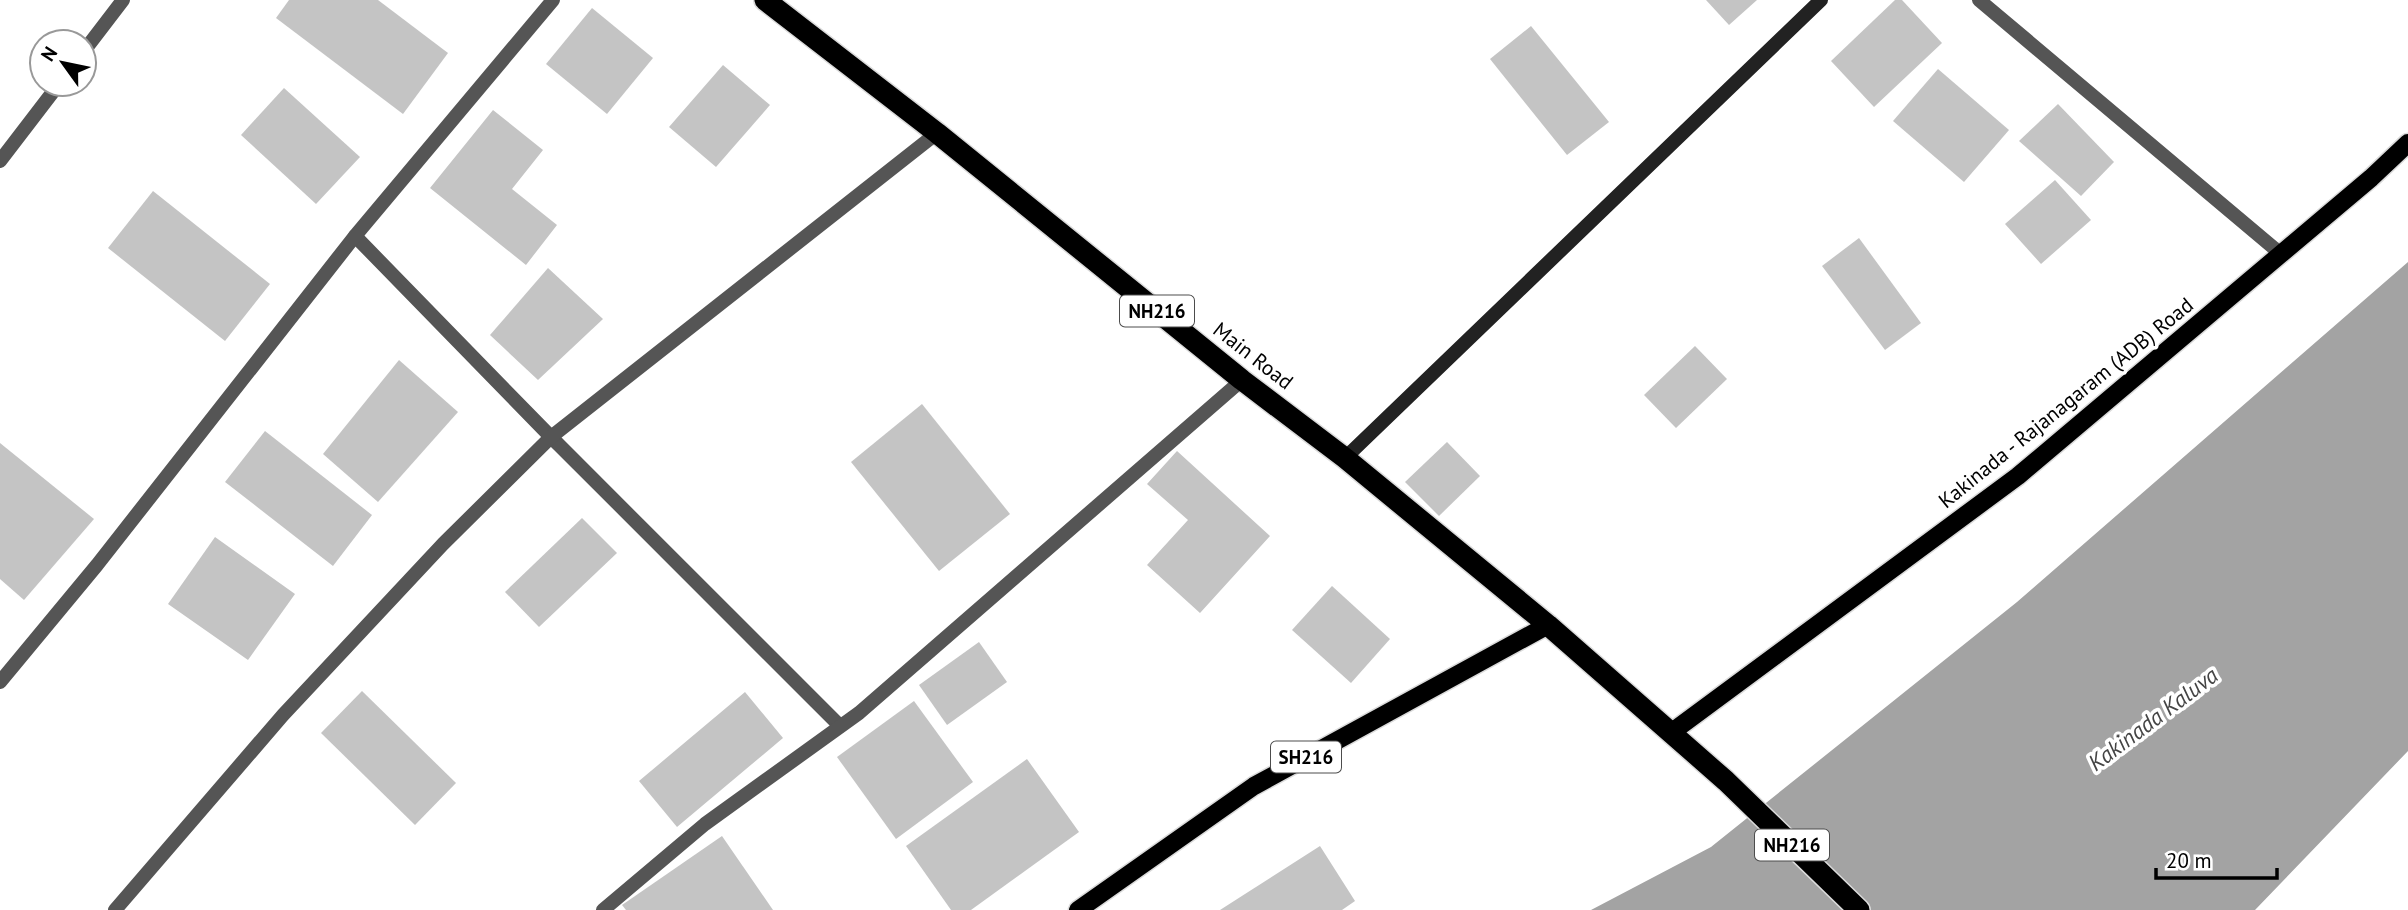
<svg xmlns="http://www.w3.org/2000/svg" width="2408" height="910" font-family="'PT Sans',sans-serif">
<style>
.water{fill:#a3a3a3}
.building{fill:#c4c4c4}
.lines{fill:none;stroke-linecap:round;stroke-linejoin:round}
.primary-casing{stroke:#dbdbdb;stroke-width:21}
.highway-casing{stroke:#dbdbdb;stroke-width:24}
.street{stroke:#555;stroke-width:14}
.secondary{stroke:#222;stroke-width:14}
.primary{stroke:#000;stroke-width:18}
.highway{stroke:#000;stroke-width:21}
.labels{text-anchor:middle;stroke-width:7;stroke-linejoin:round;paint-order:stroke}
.shield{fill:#fff;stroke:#4c4c4c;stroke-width:2}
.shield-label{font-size:19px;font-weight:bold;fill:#000}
.street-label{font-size:21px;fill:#000;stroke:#fff}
.water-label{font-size:23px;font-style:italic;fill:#444;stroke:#fff}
</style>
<rect width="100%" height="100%" fill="#fff"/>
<polygon class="water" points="2408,262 2408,751 2255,910 1591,910 1711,847 2017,602"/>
<g class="building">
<polygon points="289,0 378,0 448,53 403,114 276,18"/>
<polygon points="1706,0 1757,0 1729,25"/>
<polygon points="1895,0 1902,0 1942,43 1874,107 1831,61"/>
<polygon points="592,8 653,58 607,114 546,64"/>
<polygon points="1531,26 1609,122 1567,155 1490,59"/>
<polygon points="723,65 770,105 716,167 669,127"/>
<polygon points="1938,69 2009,130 1964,182 1893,121"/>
<polygon points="284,88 360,157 316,204 241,135"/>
<polygon points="2058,104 2114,162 2081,196 2019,141"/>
<polygon points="493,110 543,150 512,189 557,225 526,265 430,188"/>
<polygon points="2055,180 2091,220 2041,264 2005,224"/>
<polygon points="153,191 270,284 225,341 108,248"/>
<polygon points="1859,238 1921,323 1885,350 1822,266"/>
<polygon points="548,268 603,319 538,380 490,335"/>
<polygon points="1695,346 1727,379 1676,428 1644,395"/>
<polygon points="399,360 458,412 378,502 323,454"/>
<polygon points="922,404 1010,514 939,571 851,462"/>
<polygon points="265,431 372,515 333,566 225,482"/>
<polygon points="1447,442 1480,476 1439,516 1405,482"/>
<polygon points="0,443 94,519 24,600 0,579"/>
<polygon points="1177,451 1270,536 1200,613 1147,565 1188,520 1147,484"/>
<polygon points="582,518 617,553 539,627 505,592"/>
<polygon points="215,537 295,594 248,660 168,604"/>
<polygon points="1332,586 1390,639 1351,683 1292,630"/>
<polygon points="979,642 1007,682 947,725 919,685"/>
<polygon points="362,691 456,783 415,825 321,733"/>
<polygon points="745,692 783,738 677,827 639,781"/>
<polygon points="914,701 973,782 896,839 837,757"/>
<polygon points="1027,759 1079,832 971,910 951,910 906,846"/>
<polygon points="722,836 773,910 626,910 622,905"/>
<polygon points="1320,846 1355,901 1342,910 1220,910"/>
</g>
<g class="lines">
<g class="primary-casing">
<g id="primary">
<polyline points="1672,732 2018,476 2371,178 2408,143"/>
<polyline points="1078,910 1254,786 1548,625"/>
</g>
</g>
<g class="highway-casing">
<polyline id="highway" points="765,0 937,133 1242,380 1345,458 1548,625 1726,781 1859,910"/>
</g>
<g class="street">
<polyline points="1979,0 2281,254"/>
<polyline points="84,51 123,0"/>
<polyline points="0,161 59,84"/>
<polyline points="355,236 551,437 840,726"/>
<polyline points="0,682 97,565 355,236 553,0"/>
<polyline points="115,910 283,715 443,544 551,437 937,133"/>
<polyline points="603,910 705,824 859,713 1242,380"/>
</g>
<polyline class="secondary" points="1345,458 1821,0"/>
<use href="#primary" class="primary"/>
<use href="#highway" class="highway"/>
</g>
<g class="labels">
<g class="shield">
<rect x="1120" y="295.5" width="74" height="31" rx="5"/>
<rect x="1271" y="741.5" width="70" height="31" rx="5"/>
<rect x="1755" y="829.5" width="74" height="31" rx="5"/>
</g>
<g class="shield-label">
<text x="1157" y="318">NH216</text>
<text x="1306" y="764">SH216</text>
<text x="1792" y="852">NH216</text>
</g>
<g class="street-label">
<text transform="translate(1253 356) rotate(38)" y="7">Main Road</text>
<text transform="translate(2066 403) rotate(-39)" y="7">Kakinada - Rajanagaram (ADB) Road</text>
</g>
<g class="water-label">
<text transform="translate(2153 719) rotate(-37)" y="8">Kakinada Kaluva</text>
</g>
</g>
<g transform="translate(63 63) rotate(303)"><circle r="33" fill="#ffffff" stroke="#999999" stroke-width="2"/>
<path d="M0-5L12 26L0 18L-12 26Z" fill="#000000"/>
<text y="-10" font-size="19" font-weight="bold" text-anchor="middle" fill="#000000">N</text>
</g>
<path d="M2156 868v10h121v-10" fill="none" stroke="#000000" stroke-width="3.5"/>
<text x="2166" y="868" font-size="21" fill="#000000" stroke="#ffffff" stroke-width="5" paint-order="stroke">20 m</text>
</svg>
